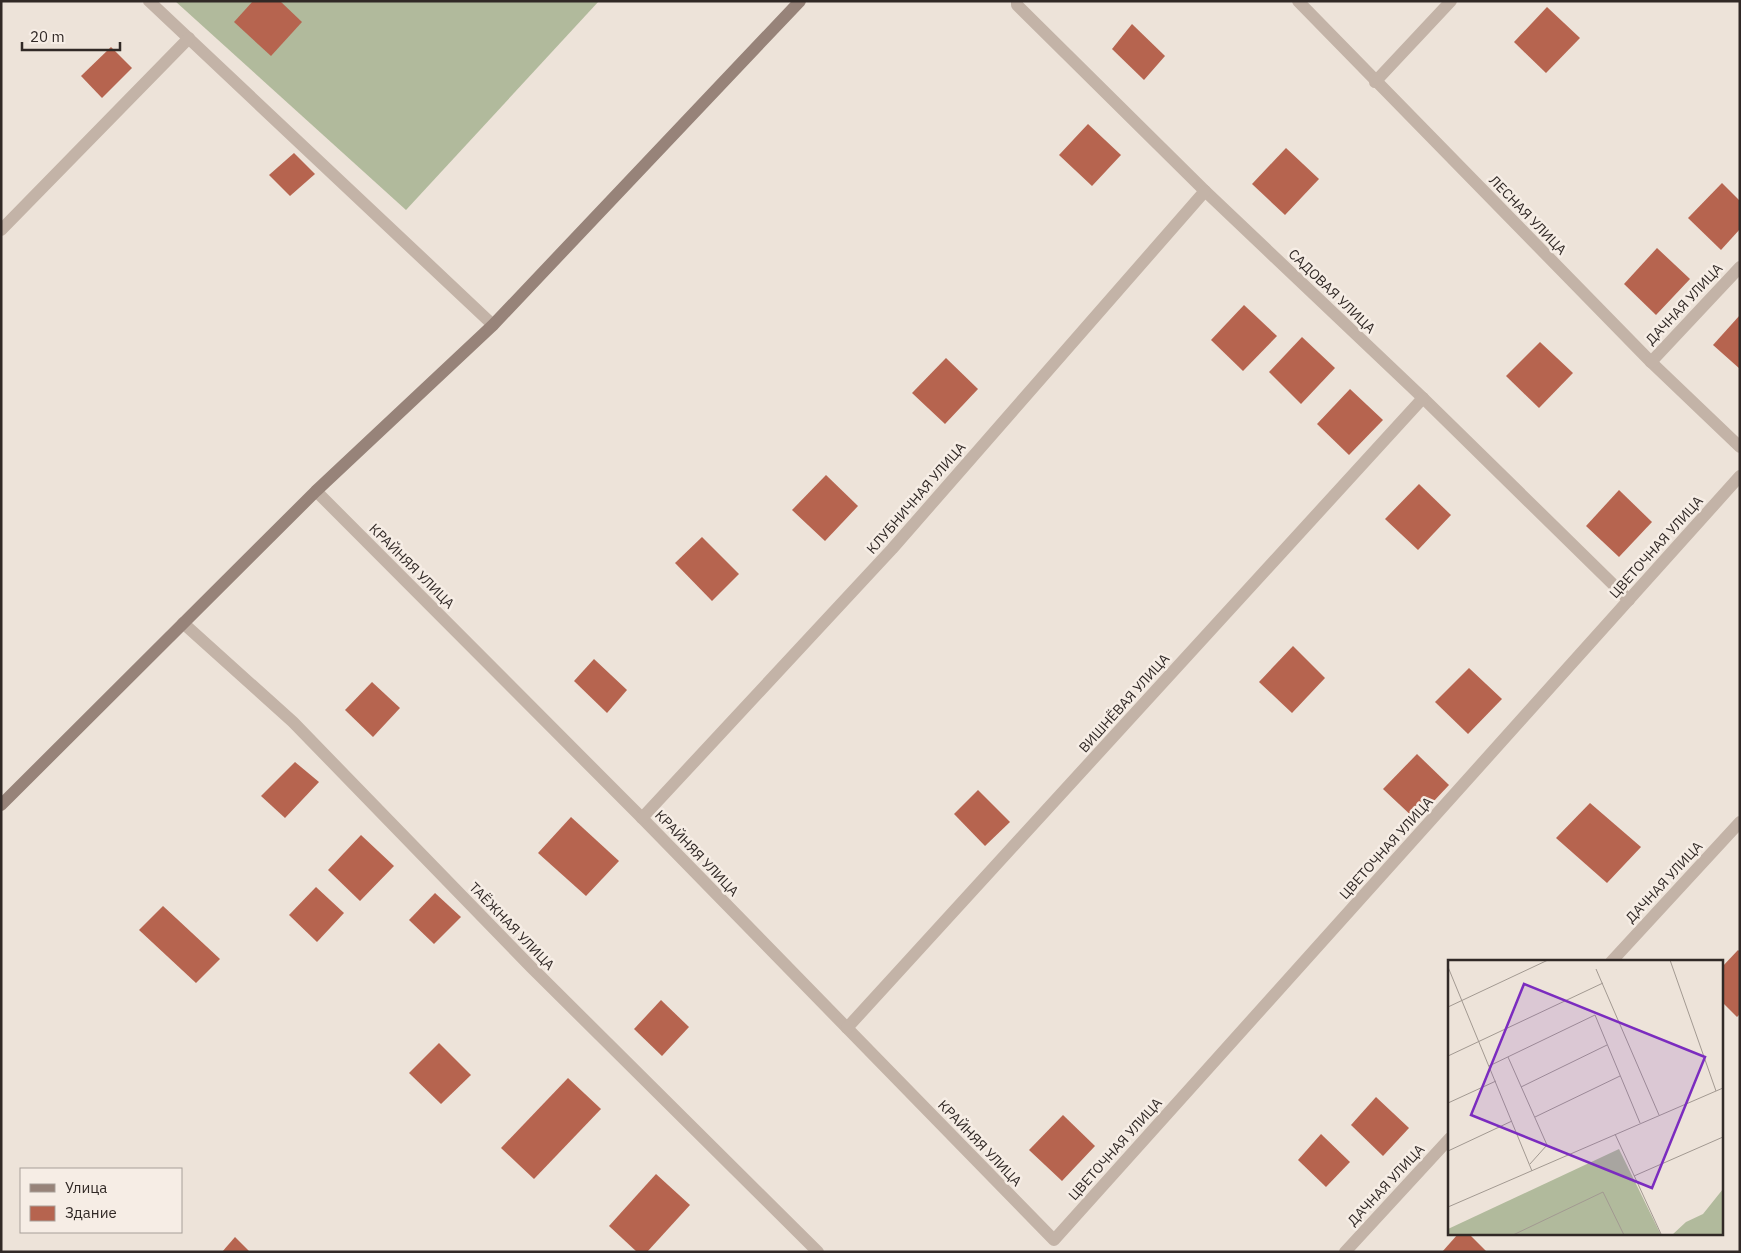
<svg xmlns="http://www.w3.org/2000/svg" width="1741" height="1253" font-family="'IBM Plex Sans',sans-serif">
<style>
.garden{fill:#b1ba9c}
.building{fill:#b6644f}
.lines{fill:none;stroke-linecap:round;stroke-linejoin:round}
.street{stroke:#c3b3a7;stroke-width:12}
.secondary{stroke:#978379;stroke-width:12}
.labels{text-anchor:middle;stroke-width:5;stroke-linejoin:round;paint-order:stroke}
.street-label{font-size:14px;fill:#312926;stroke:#f6ede5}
.inset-road{fill:none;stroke:#a29991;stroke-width:1}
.view{fill:#7b2cbf;fill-opacity:0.15;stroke:#7b2cbf;stroke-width:2.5}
.inset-edge{fill:none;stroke:#312926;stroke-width:2.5}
</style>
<rect width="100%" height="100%" fill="#ede3d9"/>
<polygon class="garden" points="175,1 599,1 406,210"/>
<g class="building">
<polygon points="253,1 280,1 302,22 271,56 234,22"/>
<polygon points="1547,7 1580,38 1546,73 1514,42"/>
<polygon points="1132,24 1165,56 1144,80 1112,49"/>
<polygon points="111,47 132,68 102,98 81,76"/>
<polygon points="1088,124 1121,155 1092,186 1059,155"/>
<polygon points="1286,148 1319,179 1285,215 1252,184"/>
<polygon points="294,153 315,174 290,196 269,175"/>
<polygon points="1722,183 1740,201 1740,229 1721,250 1688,218"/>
<polygon points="1657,248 1690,279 1656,315 1624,284"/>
<polygon points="1244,305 1277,336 1243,371 1211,340"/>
<polygon points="1740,315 1740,369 1713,345"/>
<polygon points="1302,337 1335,368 1301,404 1269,372"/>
<polygon points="1540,342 1573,373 1539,408 1506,376"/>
<polygon points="946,358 978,389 945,424 912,393"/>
<polygon points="1350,389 1383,420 1349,455 1317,424"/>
<polygon points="826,475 858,506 825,541 792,510"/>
<polygon points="1419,484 1451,515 1418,550 1385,519"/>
<polygon points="1619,490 1652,522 1619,557 1586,526"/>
<polygon points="702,537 739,574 712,601 675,563"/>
<polygon points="1293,646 1325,678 1292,713 1259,682"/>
<polygon points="594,659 627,690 607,713 574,681"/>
<polygon points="1469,668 1502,699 1468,734 1435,702"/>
<polygon points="372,682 400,708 373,737 345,710"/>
<polygon points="1417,754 1449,785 1416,820 1383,789"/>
<polygon points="295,762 319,782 285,818 261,796"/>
<polygon points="978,790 1010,822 985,846 954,814"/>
<polygon points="1590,803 1641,847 1607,883 1556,838"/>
<polygon points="571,817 619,861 586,896 538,853"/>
<polygon points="361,835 394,866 360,901 328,870"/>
<polygon points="316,887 344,913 317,942 289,915"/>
<polygon points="435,893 461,917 434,944 409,920"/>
<polygon points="163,906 220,959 196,983 139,930"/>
<polygon points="1738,950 1740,952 1740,1014 1737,1017 1722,1002 1722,967"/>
<polygon points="661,1000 689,1027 662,1056 634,1029"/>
<polygon points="439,1043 471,1075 441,1104 409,1073"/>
<polygon points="568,1078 601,1109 534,1179 501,1148"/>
<polygon points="1376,1097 1409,1128 1383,1156 1351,1125"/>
<polygon points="1063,1115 1095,1146 1062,1181 1029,1150"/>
<polygon points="1321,1134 1350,1162 1326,1187 1298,1160"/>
<polygon points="656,1174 690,1205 647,1252 637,1252 609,1226"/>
<polygon points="1458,1234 1469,1234 1487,1252 1442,1252"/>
<polygon points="235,1237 250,1252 222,1252"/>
</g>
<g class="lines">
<g class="street">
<polyline points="149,1 493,325"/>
<polyline points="1017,1 1017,5 1205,191 1423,398 1629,600"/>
<polyline points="1298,1 1651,362 1740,447"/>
<polyline points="1375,82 1451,1"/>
<polyline points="1,230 189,38"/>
<polyline points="1651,362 1740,267"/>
<polyline points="316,491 642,818 1054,1240 1740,476"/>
<polyline points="183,623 293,722 531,967 818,1252"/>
<polyline points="642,818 892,549 1205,191"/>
<polyline points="1611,962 1740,822"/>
<polyline points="847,1028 1423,398"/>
<polyline points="1345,1252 1450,1138"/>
</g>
<polyline class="secondary" points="1,805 316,491 493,325 800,1"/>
</g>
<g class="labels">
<g class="street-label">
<text transform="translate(1528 215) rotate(46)" y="5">ЛЕСНАЯ УЛИЦА</text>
<text transform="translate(1332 291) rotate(44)" y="5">САДОВАЯ УЛИЦА</text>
<text transform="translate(1684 304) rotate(-47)" y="5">ДАЧНАЯ УЛИЦА</text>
<text transform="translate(916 498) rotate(-49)" y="5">КЛУБНИЧНАЯ УЛИЦА</text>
<text transform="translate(1656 547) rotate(-48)" y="5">ЦВЕТОЧНАЯ УЛИЦА</text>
<text transform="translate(412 566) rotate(45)" y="5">КРАЙНЯЯ УЛИЦА</text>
<text transform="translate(1124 703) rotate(-48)" y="5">ВИШНЁВАЯ УЛИЦА</text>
<text transform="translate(1386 848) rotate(-48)" y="5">ЦВЕТОЧНАЯ УЛИЦА</text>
<text transform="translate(697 853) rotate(46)" y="5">КРАЙНЯЯ УЛИЦА</text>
<text transform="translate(1664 882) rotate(-47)" y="5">ДАЧНАЯ УЛИЦА</text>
<text transform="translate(512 926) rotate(46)" y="5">ТАЁЖНАЯ УЛИЦА</text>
<text transform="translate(980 1143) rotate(46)" y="5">КРАЙНЯЯ УЛИЦА</text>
<text transform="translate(1115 1149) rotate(-48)" y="5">ЦВЕТОЧНАЯ УЛИЦА</text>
<text transform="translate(1386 1185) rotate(-47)" y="5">ДАЧНАЯ УЛИЦА</text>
</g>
</g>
<g transform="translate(1448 960)">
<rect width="275" height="275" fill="#ede3d9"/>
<path d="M275,229V275H224L238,262L255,254Z" fill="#b1ba9c"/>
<path d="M171,189L213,275H0V269Z" fill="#b1ba9c"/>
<path class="inset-road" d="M222,0L268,131M0,7L84,211M148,9L211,155M0,47L100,0M0,96L155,23M60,97L99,185L82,204M41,106L147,55L192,163M73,127L159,85M0,143L48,121M87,157L172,116M167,174L213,274M0,191L64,161M186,216L275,177M0,247L275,128M65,275L155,232L176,275"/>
<path class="view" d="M76,24L257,97L204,228L23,155Z"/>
<rect width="275" height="275" class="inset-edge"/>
</g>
<rect width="1741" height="1253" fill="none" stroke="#312926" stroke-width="5"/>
<rect x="20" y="1168" width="162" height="65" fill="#f6ede5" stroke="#a79f99"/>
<rect x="30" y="1184" width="25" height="8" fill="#978379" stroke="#a79f99"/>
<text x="65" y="1193" font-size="15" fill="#312926">Улица</text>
<rect x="30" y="1206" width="25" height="15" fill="#b6644f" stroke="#a79f99"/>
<text x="65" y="1218" font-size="15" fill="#312926">Здание</text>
<path d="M22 42v8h98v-8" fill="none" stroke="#312926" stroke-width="2.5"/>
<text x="30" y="42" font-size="15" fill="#312926" stroke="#f6ede5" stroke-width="4" paint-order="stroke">20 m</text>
</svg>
